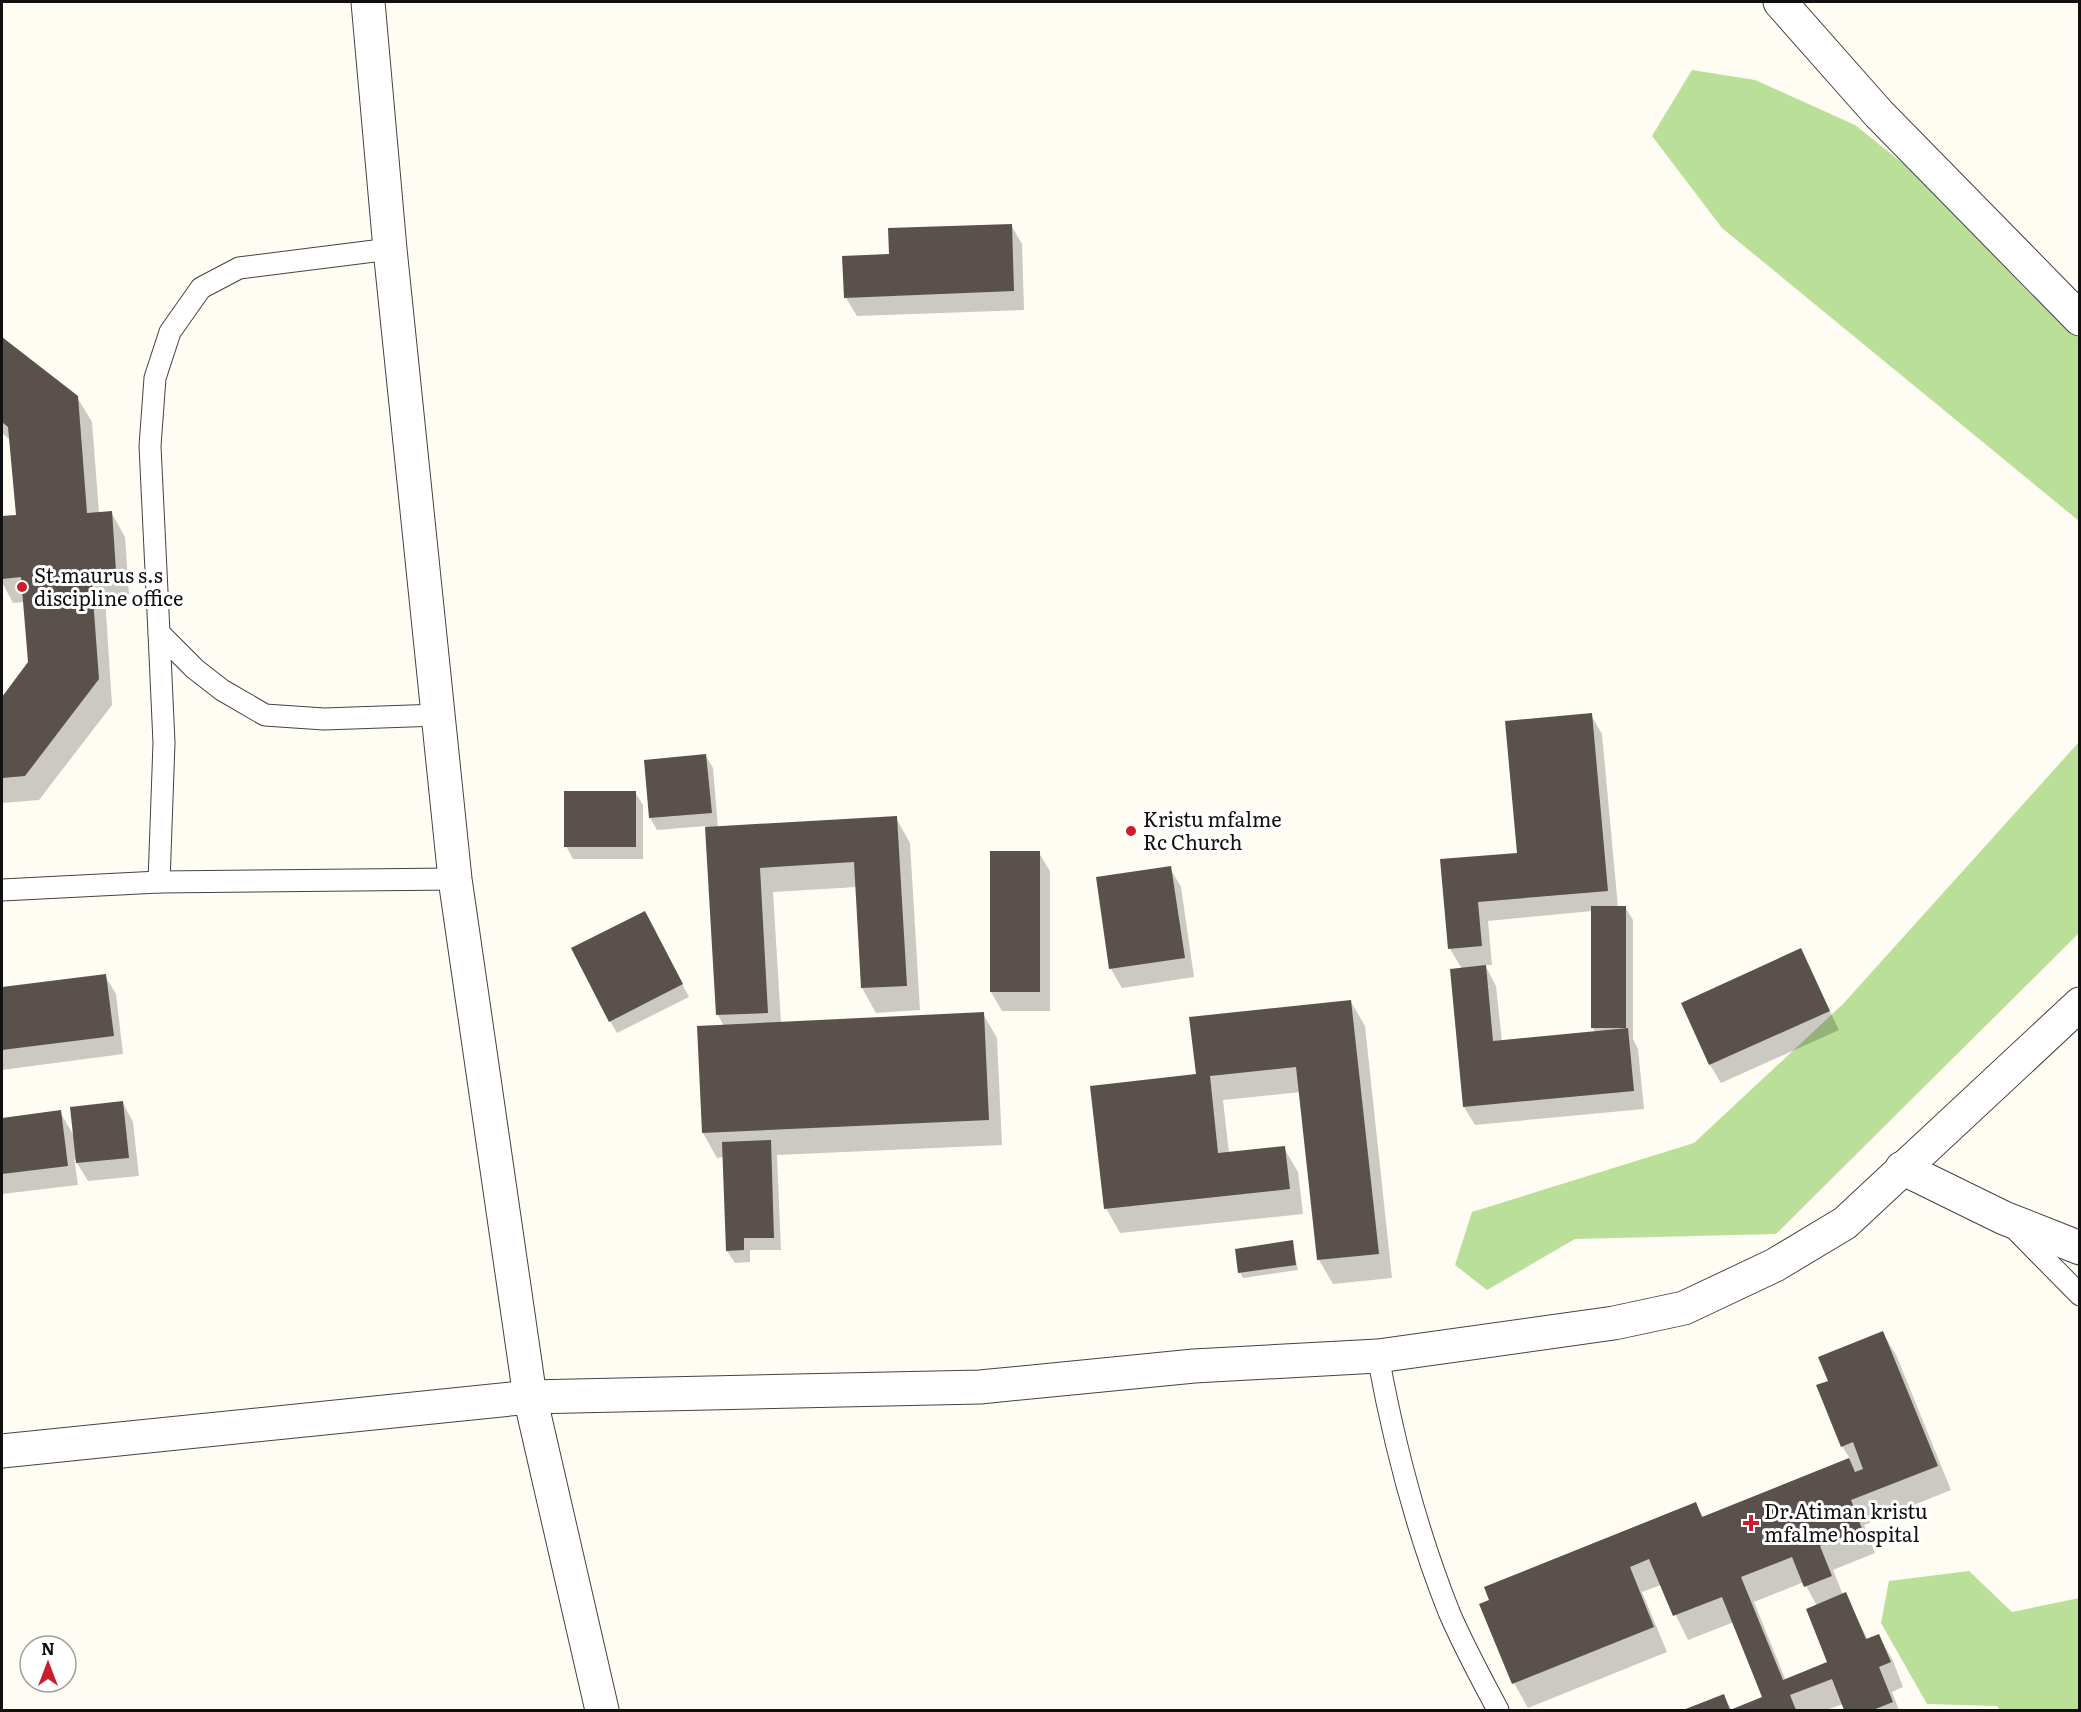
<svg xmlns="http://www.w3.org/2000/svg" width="2081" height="1712" font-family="Literata,serif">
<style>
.forest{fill:#badf98}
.shadow{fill:#0003;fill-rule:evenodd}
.building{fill:#5a514c}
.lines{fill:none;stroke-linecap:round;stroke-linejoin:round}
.service-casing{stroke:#434343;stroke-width:23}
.minor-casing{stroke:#434343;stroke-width:35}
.tertiary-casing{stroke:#434343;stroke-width:35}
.service{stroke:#fff;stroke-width:21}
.minor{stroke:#fff;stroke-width:33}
.tertiary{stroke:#fff;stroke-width:33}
.poi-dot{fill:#ca1e2c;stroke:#fff;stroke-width:2}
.labels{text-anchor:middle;stroke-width:6;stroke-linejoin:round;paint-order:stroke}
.poi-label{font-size:20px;fill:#101010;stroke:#fff;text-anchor:start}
</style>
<rect width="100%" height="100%" fill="#fffcf4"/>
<g class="forest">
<polygon points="1692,70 1755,80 1855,125 2079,304 2079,521 1722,228 1652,136"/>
<polygon points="2079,742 2079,933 1776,1234 1575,1239 1487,1290 1455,1265 1472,1212 1694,1143 1843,1004"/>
<polygon points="1969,1571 2012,1612 2079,1598 2079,1710 1999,1710 1997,1706 1927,1704 1881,1623 1889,1581"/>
</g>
<g class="shadow">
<polygon points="1011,225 1022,244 1024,310 857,316 846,298 890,255"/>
<polygon points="2,339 77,397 92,422 99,513 111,512 125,537 129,595 105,597 112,705 39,800 2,803 2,699 30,662 24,602 13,603 2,582 2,518 18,517 10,440 2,433"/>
<path d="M1591,715L1602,734L1618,907H1625L1633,920V1039L1638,1049L1644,1109L1475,1125L1464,1107L1462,969L1450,949L1442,860L1519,854ZM1592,911V1027L1596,1033L1502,1042L1496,986L1485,965H1492L1488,921Z"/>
<polygon points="706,756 713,768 718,828 896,818 910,843 920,1010 876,1013 862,988 857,887 773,892 781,1023 983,1014 997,1038 1002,1145 777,1155 781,1250 750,1250 750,1262 735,1263 727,1251 724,1157 717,1158 703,1133 698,1027 724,1026 718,1015 706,826 657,830 650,818 645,761"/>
<polygon points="635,792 643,805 643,859 573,859 566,846"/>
<polygon points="1039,853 1050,871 1050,1011 1002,1011 991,992"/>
<polygon points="1170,868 1181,887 1194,977 1122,988 1111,969 1097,879"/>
<polygon points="651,925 689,997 617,1033 610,1021"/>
<polygon points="1800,950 1839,1030 1721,1083 1710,1065"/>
<polygon points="105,976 116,994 123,1054 2,1070 2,989"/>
<polygon points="1351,1002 1365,1026 1392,1278 1333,1284 1319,1260 1301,1092 1223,1100 1229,1153 1284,1148 1298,1172 1303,1214 1120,1233 1106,1208 1197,1076"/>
<polygon points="123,1103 133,1122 139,1176 88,1181 74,1158 78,1185 2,1194 2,1120 60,1112 74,1136"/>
<polygon points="1292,1242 1298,1270 1243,1278 1240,1272"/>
<path d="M1883,1333L1897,1357L1951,1490L1864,1525L1875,1553L1833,1570L1843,1595L1845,1594L1868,1640L1879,1636L1893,1661L1903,1687L1892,1692L1899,1710H1846L1843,1704L1826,1710H1734L1764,1698L1734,1622L1688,1640L1661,1585L1642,1592L1667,1652L1528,1708L1514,1683L1481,1605L1695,1504L1704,1518L1850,1459L1842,1446L1830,1382ZM1804,1582L1817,1606L1829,1663L1786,1681L1754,1602Z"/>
<polygon points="1723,1696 1732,1710 1686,1710"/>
</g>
<g class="building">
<polygon points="1012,224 1014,291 844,298 842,256 889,254 888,228"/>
<polygon points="2,337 78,396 87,513 112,511 116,571 91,572 99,679 25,776 2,778 2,697 28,662 21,577 2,579 2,516 16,515 8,427 2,422"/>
<polygon points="1592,713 1608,891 1478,902 1482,946 1448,949 1440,859 1517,853 1505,721"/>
<polygon points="706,754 712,813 649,818 644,760"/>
<rect x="564" y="791" width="72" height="56"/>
<polygon points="897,816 907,986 861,988 854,862 760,868 768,1013 716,1015 705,827"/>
<rect x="990" y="851" width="50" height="141"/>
<polygon points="1171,866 1185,958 1109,969 1096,877"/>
<rect x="1591" y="906" width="35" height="122"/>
<polygon points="645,911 683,984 609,1022 571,948"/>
<polygon points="1801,948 1830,1011 1709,1065 1681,1003"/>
<polygon points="1486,965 1493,1041 1628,1028 1634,1091 1463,1107 1450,969"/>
<polygon points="106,974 114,1036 2,1050 2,987"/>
<polygon points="1351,1000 1379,1254 1317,1260 1296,1067 1210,1076 1218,1153 1285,1146 1290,1189 1104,1209 1090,1086 1196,1074 1189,1017"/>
<polygon points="984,1012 989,1120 702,1133 697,1026"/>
<polygon points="123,1101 129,1158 76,1163 70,1107"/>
<polygon points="61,1110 68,1166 2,1174 2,1118"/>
<polygon points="771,1140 774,1238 744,1238 744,1250 726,1251 722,1142"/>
<polygon points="1293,1240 1296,1265 1238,1273 1235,1249"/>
<polygon points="1883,1331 1938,1466 1851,1500 1862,1529 1820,1546 1832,1576 1804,1587 1792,1557 1741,1577 1783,1680 1827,1662 1806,1609 1846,1592 1866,1639 1879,1634 1891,1662 1879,1667 1893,1702 1873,1710 1844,1710 1832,1679 1790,1695 1796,1710 1683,1710 1724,1694 1730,1710 1762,1697 1722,1597 1673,1616 1649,1559 1630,1567 1654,1627 1512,1684 1479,1604 1489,1600 1484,1587 1696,1502 1702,1517 1849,1458 1855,1472 1863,1469 1853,1442 1841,1447 1816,1385 1828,1381 1818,1357"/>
</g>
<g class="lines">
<g class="service-casing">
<g id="service">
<polyline points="390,249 239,268 201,288 170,332 155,378 150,446 159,633 195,669 222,690 265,715 324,719 439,715"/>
<polyline points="159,633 164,743 159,882"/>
<polyline points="2,890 159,882 455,879"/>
<polyline points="2013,1227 2080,1295"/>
<path d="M1378,1356C1394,1444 1416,1529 1449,1612C1463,1645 1481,1678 1498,1710"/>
</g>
</g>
<g class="minor-casing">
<g id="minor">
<polyline points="1780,2 1879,114 2080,319"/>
<polyline points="1902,1168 2004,1218 2080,1248"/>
<polyline points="530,1397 980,1387 1194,1366 1378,1356 1614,1323 1684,1308 1775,1265 1845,1223 2080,1004"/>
</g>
</g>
<g class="tertiary-casing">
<g id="tertiary">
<polyline points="368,2 390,249 455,879 530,1397 602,1710"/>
<polyline points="2,1451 530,1397"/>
</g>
</g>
<use href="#service" class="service"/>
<use href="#minor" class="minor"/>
<use href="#tertiary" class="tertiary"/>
</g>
<g class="poi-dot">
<circle cx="22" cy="587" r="6"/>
<circle cx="1131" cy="831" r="6"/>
<path d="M1748 1514h6v6h6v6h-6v6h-6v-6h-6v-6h6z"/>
</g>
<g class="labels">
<g class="poi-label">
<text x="34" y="583">St.maurus s.s<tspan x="34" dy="23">discipline office</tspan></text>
<text x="1143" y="827">Kristu mfalme<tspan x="1143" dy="23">Rc Church</tspan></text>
<text x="1764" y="1519">Dr.Atiman kristu<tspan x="1764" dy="23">mfalme hospital</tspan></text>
</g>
</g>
<rect width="2081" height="1712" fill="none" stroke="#101010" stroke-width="6"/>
<g transform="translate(48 1664)"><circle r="28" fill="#ffffff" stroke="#9f9f9f" stroke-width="1.5"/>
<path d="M0-4.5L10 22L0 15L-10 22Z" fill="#ca1e2c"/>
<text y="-9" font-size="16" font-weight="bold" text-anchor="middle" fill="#101010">N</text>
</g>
</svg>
